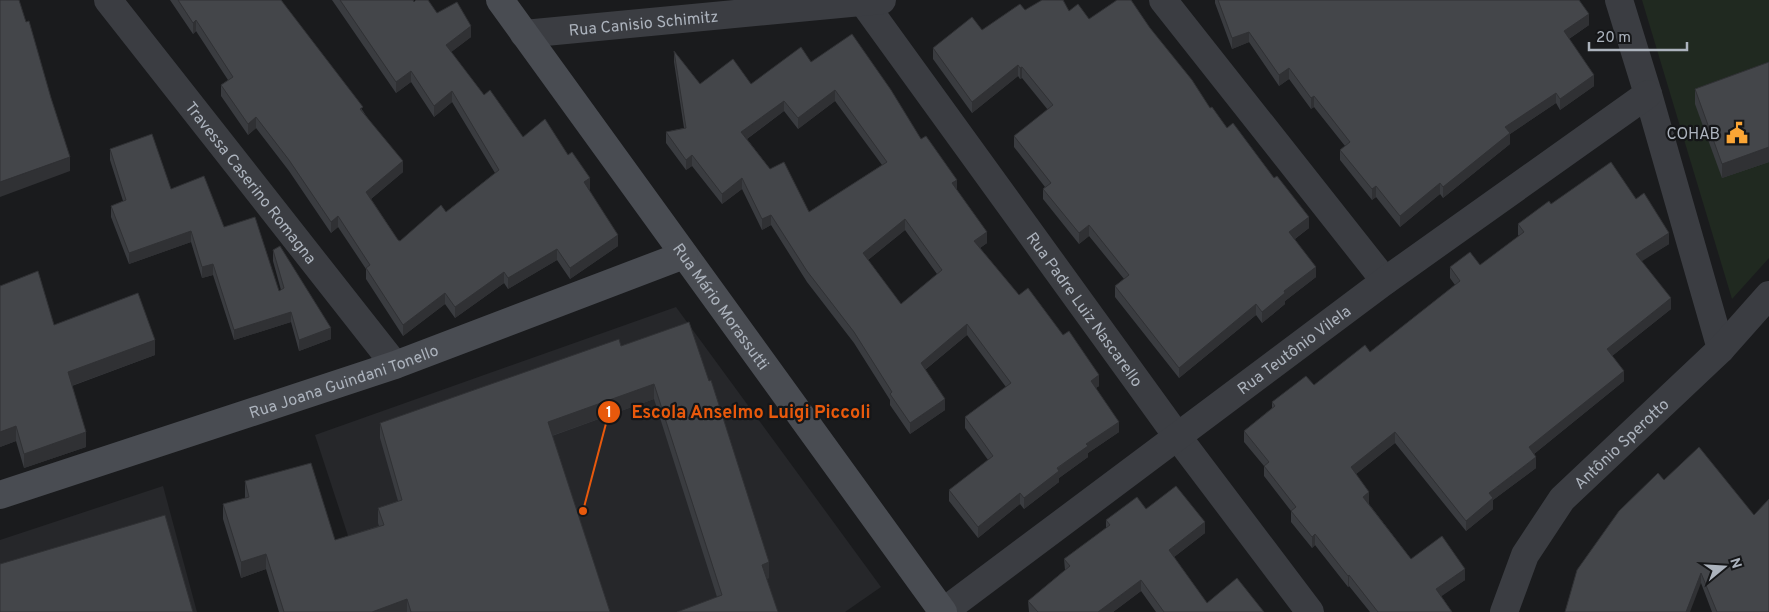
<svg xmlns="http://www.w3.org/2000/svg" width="1769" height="612" font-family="Overpass,sans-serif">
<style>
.built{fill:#26272a}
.green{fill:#202920}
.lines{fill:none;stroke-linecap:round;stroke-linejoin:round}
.minor{stroke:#3b3d42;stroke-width:28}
.tertiary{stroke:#3b3d42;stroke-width:28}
.secondary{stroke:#494c52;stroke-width:28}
.wall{fill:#3a3c40;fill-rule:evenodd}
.shaded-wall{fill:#303134}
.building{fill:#44464a;stroke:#303134;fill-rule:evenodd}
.labels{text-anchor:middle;stroke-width:4.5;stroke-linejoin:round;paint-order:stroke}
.street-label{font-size:16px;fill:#acb3bd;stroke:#151618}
.poi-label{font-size:16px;fill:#acb3bd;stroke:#151618;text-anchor:end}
.leader{fill:none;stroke:#e8590c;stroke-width:2}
.callout-dot{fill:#e8590c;stroke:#151618;stroke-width:2}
.mark-label{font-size:15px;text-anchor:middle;font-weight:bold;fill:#fff}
.callout-label{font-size:18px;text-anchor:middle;font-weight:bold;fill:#e8590c;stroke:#151618;stroke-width:4.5;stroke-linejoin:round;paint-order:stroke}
</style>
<rect width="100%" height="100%" fill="#1a1b1d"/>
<g class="built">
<polygon points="676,307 881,587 845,612 373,612 315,435"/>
<polygon points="163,486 197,612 0,612 0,540"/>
</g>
<polygon class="green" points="1642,0 1769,0 1769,258 1732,299"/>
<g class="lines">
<g class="minor">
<path id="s1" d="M108,0L395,365"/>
<polyline points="1163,0 1385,281"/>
<polyline points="1619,0 1648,94 1721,349"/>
<path id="s2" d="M863,2L1177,436L1310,612"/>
<path id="s3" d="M524,34L882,0"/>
<path id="s4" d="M943,612L1385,281L1648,94"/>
</g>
<path class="tertiary" id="s5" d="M1504,612L1525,555L1562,499L1721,349L1769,295"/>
<g class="secondary">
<path id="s6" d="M500,0L943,612"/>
<path id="s7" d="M0,495L395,365L684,255"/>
</g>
</g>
<g class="wall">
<polygon points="170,0 281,0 363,111 403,172 371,199 398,240 400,241 446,212 495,173 452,102 434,117 411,82 396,93 332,0 413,0 414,2 437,13 471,37 451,52 484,95 523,137 590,189 589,190 618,246 570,279 557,260 508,289 504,283 455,318 445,304 403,336 366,279 366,269 338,227 331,233 289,171 256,128 248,135 221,96 221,85 228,80 196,31 193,34"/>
<polygon points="1215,0 1579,0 1589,25 1569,39 1594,86 1560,110 1556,103 1510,134 1510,144 1443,198 1440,194 1400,227 1376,197 1372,200 1340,160 1340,150 1345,146 1314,107 1311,109 1289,79 1279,86 1249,42 1232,49 1215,3"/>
<polygon points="1025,10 1069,11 1089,19 1150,28 1210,108 1309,228 1295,239 1316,277 1285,301 1285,304 1262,323 1256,315 1179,378 1115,297 1115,286 1124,279 1089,236 1079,244 1043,199 1043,189 1045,187 1014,147 1014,136 1048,110 1022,78 1020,79 1018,76 972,113 933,59 933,48 982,30"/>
<path d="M674,51L700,84H751L811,62L921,139L957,190L987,243L980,248L1019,295L1099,386L1096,388L1119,432L1088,453V457L1059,478V482L1024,509L1020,504L978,538L949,501V490L988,460L965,428V417L1006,387L967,335L925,370L945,410L910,434L890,405V400L854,343L807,282L771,225L762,230L742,189L722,204L692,166L686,170L666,143V132L684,128L674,62ZM835,101L882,165L809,212L770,169L747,139L784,111L798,129ZM905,230L937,274L901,304L868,260Z"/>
<polygon points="1769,62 1769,162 1722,178 1695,104 1695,89"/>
<polygon points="110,149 171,189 224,227 279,291 281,290 273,261 273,250 331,339 299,351 291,322 234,340 213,275 202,278 191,242 129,264 111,217 111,206 123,201 110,160"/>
<polygon points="1636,199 1669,244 1641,261 1671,309 1612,356 1624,381 1534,454 1536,468 1493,500 1493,509 1466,531 1395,443 1356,474 1369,503 1369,504 1411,559 1465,580 1441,596 1452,612 1370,612 1349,586 1348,587 1315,545 1312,548 1291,522 1291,511 1264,476 1264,466 1244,442 1244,431 1272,408 1272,402 1314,385 1370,352 1455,285 1450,278 1450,267 1480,265 1519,236 1518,235 1518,224 1551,204"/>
<polygon points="689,322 769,578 717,597 654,399 552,436 610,612 279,612 266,569 241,578 223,519 223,504 245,498 245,481 335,540 379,526 378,523 378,508 398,501 380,438 380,423 621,346"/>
<polygon points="54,325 155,355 72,386 86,447 24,468 16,441 0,447"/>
<polygon points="1146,509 1205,533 1174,557 1207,603 1264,612 1156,612 1141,591 1113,612 1029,612 1028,601 1065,570 1064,559 1106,528 1106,520"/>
<polygon points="1619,511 1769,612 1712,612 1701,583"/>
</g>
<g class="shaded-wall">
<polygon points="1589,14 1589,25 1564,42 1564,31"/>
<polygon points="196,20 196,31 193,34 193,23"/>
<polygon points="471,26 471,37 446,56 446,45"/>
<polygon points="1249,32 1249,42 1232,49 1232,38"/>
<polygon points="1018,65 1018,76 972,113 972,102"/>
<polygon points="1022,67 1022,78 1020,79 1020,68"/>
<polygon points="1289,68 1289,79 1279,86 1279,75"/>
<polygon points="411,71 411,82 396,93 396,82"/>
<polygon points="1594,75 1594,86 1560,110 1560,99"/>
<polygon points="835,90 835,101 798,129 798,118"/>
<polygon points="452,91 452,102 434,117 434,106"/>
<polygon points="1556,93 1556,103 1510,134 1510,144 1443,198 1443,187 1505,127"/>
<polygon points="1314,96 1314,107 1311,109 1311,98"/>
<polygon points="784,101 784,111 741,143 741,132"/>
<polygon points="256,117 256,128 248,135 248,124"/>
<polygon points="1769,147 1769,162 1722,178 1722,164"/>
<polygon points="692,155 692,166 686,170 686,160"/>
<polygon points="70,157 70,171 0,197 0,182"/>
<polygon points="403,161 403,172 366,203 366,192"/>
<polygon points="590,178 590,189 584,194 584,182"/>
<polygon points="742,178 742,189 722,204 722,194"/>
<polygon points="957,180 957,191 952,183"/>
<polygon points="1440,183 1440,194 1400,227 1400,216"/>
<polygon points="1376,186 1376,197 1372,200 1372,189"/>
<polygon points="771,215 771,225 762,230 762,219"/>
<polygon points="338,216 338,227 331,233 331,222"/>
<polygon points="1309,217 1309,228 1289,243 1289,232"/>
<polygon points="905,219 905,230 863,264 863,253"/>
<polygon points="1089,225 1089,236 1079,244 1079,233"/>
<polygon points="191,231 191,242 129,264 129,253"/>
<polygon points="987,232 987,243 974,252 974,241"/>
<polygon points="1669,233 1669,244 1636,265 1636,254"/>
<polygon points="618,235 618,246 570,279 570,268"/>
<polygon points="557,249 557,260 508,289 508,278"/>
<polygon points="213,264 213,275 202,278 202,267"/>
<polygon points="1316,267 1316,277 1285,301 1285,304 1262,323 1262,312 1284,291"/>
<polygon points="504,272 504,283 455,318 455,307"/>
<polygon points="445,293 445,304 403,336 403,325"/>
<polygon points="1671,298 1671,309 1607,360 1607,349"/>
<polygon points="1256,304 1256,315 1179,378 1179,368"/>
<polygon points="291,312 291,322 234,340 234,330"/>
<polygon points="967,324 967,335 921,373 921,363"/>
<polygon points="331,328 331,339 299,351 299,340"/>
<polygon points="155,340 155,355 68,387 68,372"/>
<polygon points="1624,371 1624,381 1529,458 1529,447"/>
<polygon points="1099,375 1099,386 1091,391 1091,381"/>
<polygon points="654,384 654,399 548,437 548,422"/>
<polygon points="945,399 945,410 910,434 910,423"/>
<polygon points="1119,422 1119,432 1088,453 1088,457 1059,478 1059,482 1024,509 1024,498 1086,444"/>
<polygon points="16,426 16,441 0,447 0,432"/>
<polygon points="86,432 86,447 24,468 24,454"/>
<polygon points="1395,432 1395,443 1351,478 1351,467"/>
<polygon points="1536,457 1536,468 1493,500 1493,509 1466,531 1466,521 1489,493"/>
<polygon points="1369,492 1369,503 1363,508 1363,497"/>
<polygon points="1020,493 1020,504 978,538 978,527"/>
<polygon points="1205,522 1205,533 1169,561 1169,550"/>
<polygon points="1315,534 1315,545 1312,548 1312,537"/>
<polygon points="266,554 266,569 241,578 241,562"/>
<polygon points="769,562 769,578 762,580 762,565"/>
<polygon points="1465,569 1465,580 1436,600 1436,589"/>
<polygon points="1701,573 1701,583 1690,612 1686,612"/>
<polygon points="1349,575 1349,586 1348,587 1348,576"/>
<polygon points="1141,580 1141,591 1113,612 1098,612"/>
<polygon points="407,599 407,612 372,612"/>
</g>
<g class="building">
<polygon points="0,0 19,0 26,22 29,21 51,98 70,157 0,182"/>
<polygon points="178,0 281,0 363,107 360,109 403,161 366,192 398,240 400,241 441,205 446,212 499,170 452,91 434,106 411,71 396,82 340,0 413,0 414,2 416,0 428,0 437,13 457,2 471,26 446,45 484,95 490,90 523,137 545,119 568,155 572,152 590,178 584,182 618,235 570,268 557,249 508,278 504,272 455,307 445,293 403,325 366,268 370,265 338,216 331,222 289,160 256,117 248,124 221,85 233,77 196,20 193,23"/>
<polygon points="1042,0 1063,0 1069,11 1078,4 1089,19 1117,0 1131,0 1150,28 1192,80 1210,108 1212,107 1227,128 1233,123 1274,178 1277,176 1309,217 1289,232 1316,267 1284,291 1285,293 1262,312 1256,304 1179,368 1115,286 1129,275 1089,225 1079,233 1043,189 1051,183 1014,136 1053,105 1022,67 1020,68 1018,65 972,102 933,48 972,17 982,30 1020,4 1025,10"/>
<polygon points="1218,0 1579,0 1589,14 1564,31 1594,75 1560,99 1556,93 1505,127 1510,133 1443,187 1440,183 1400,216 1376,186 1372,189 1340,150 1350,142 1314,96 1311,98 1289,68 1279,75 1249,32 1232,38"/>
<path d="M852,34L891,90L921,139L926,136L957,180L952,183L987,232L974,241L1019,295L1028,288L1063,335L1069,331L1099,375L1091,381L1119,422L1086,444L1088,446L1057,468L1059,471L1024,498L1020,493L978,527L949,490L993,456L965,417L1011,383L967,324L921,363L945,399L910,423L890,394L892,392L854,332L807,271L771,215L762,219L742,178L722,194L692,155L686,160L666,132L686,128L674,51L700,84L733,59L751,84L801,47L811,62ZM835,90L887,162L809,212L784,162L770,169L741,132L784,101L798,118ZM905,219L942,270L901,304L863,253Z"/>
<polygon points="1769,62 1769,147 1722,164 1695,89"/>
<polygon points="152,134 171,189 204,176 224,227 255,217 279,291 284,288 273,250 280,246 331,328 299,340 291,312 234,330 213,264 202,267 191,231 129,253 111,206 126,200 110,149"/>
<polygon points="1611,162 1636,199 1644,193 1669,233 1636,254 1671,298 1607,349 1624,371 1529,447 1536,457 1489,493 1493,498 1466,521 1395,432 1351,467 1369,492 1363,497 1411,559 1442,536 1465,569 1436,589 1452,612 1378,612 1349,575 1348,576 1315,534 1312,537 1291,511 1296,507 1264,466 1269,462 1244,431 1275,406 1272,402 1306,376 1314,385 1365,345 1370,352 1460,281 1450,267 1470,252 1480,265 1524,232 1518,224 1549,201 1551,204"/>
<polygon points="38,271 54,325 138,293 155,340 68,372 86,432 24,454 16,426 0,432 0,286"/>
<polygon points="689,322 709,381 711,380 769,562 762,565 778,612 677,612 722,595 654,384 548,422 610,612 411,612 407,599 372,612 284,612 266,554 241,562 223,504 249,497 245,481 311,463 335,540 384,525 378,508 402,500 380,423 619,339 621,346"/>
<polygon points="1699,447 1754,515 1769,499 1769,612 1717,612 1701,573 1686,612 1565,612 1577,570 1619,511 1658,473 1664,480"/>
<polygon points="1176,486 1205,522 1169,550 1207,603 1237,578 1264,612 1164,612 1141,580 1098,612 1038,612 1028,601 1070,566 1064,559 1110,525 1106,520 1137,497 1146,509"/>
<polygon points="165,515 193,612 0,612 0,564"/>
</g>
<defs>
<g id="civic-bare" transform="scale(1.725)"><path d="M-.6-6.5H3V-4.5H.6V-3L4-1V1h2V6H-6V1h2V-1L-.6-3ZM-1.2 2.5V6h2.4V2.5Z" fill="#fba535" stroke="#151618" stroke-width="2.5" paint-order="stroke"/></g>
</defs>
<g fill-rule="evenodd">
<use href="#civic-bare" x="1737" y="133"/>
</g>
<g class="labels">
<g class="street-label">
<text dy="6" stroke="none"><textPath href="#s3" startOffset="120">Rua Canisio Schimitz</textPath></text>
<text dy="6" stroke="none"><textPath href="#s1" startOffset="232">Travessa Caserino Romagna</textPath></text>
<text dy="6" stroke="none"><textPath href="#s6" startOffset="378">Rua Mário Morassutti</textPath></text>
<text dy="6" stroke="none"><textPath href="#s2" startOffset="379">Rua Padre Luiz Nascarello</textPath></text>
<text dy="6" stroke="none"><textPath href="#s4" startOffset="438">Rua Teutônio Vilela</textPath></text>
<text dy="6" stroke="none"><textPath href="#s7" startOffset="362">Rua Joana Guindani Tonello</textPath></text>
<text dy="6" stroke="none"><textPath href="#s5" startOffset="209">Antônio Sperotto</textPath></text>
</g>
<g class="poi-label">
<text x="1720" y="139">COHAB</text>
</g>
</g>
<path class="leader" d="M583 511L609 412"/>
<g class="callout-dot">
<circle cx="583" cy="511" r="5"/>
<circle cx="609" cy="412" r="12"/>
</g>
<g class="mark-label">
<text x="609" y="417">1</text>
</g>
<g class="callout-label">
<text x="751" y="418">Escola Anselmo Luigi Piccoli</text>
</g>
<g transform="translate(1724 567) rotate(72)" stroke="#151618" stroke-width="4" paint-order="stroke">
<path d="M0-4L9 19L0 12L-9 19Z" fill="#acb3bd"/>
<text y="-8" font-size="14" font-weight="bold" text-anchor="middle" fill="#acb3bd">N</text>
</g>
<path d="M1589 42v8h98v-8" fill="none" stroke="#acb3bd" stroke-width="2.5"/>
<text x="1596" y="42" font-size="15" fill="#acb3bd" stroke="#151618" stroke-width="4" paint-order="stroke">20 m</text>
</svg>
